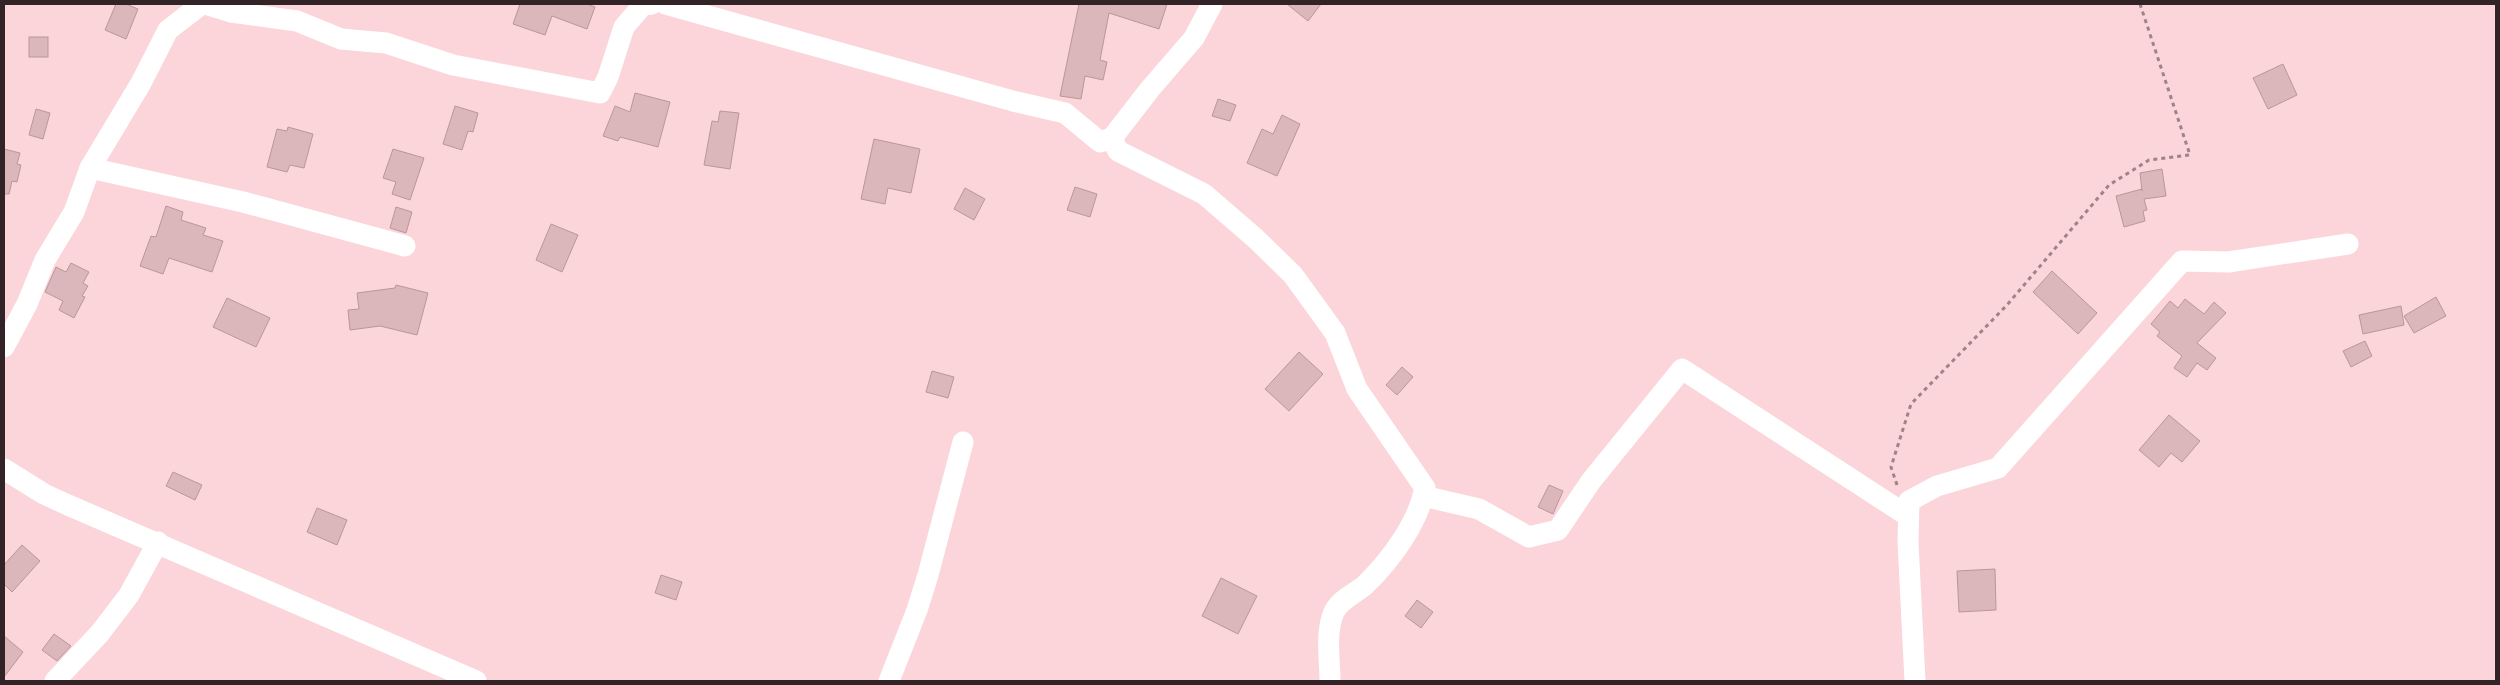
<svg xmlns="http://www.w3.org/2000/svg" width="2500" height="685" font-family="'Space Grotesk',sans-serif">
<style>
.building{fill:#dbb6bb;stroke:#ba969b}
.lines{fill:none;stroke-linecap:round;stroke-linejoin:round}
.path{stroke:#9e8387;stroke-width:3;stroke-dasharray:4 4;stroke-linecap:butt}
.street{stroke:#fff;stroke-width:21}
</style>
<rect width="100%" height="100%" fill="#fbd5da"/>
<g class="building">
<polygon points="116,4 126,4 138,9 126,39 105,30"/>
<polygon points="520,4 587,4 595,7 587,29 552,16 545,35 513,24"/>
<polygon points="1079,4 1167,4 1159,29 1109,13 1100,60 1107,62 1103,80 1085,76 1081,99 1060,96"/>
<polygon points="1287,4 1321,4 1308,21"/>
<rect x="29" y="37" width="19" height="20"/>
<polygon points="2283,64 2297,95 2268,109 2253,78"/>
<polygon points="635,93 670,102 658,147 620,137 618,141 603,136 615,106 630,112"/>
<polygon points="1218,99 1236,105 1230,121 1212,116"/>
<polygon points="455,106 478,113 473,132 468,131 462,150 443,144"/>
<polygon points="36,109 50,113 43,139 29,135"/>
<polygon points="720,111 739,113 730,169 704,165 712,121 718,122"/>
<polygon points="1282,115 1300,124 1277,176 1247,163 1262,129 1273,134"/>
<polygon points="288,127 313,134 304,168 290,165 287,172 267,167 277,129 287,131"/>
<polygon points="874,139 920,149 911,193 888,188 885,204 861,199"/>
<polygon points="4,149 20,153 17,164 21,165 17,182 12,181 9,194 4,194"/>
<polygon points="393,149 424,158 410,200 392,194 396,182 383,178"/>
<polygon points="2162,169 2166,196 2144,199 2147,210 2143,211 2145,221 2124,227 2116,196 2142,189 2142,191 2140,173"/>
<polygon points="1075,187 1097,194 1090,217 1067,210"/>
<polygon points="965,188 985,199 974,220 954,209"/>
<polygon points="166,206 183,212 181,220 206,228 203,235 223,241 212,272 169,258 163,274 140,266 151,236 156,237"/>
<polygon points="396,207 412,212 406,233 390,228"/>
<polygon points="551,224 578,235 562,272 536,260"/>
<polygon points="71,263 89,272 83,283 88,286 82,296 85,297 74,318 59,310 63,301 45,292 56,267 66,272"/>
<polygon points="2052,271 2097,313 2078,334 2033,292"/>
<polygon points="396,285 428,293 417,335 380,326 350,330 348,310 359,309 357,293 395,288"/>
<polygon points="2436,297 2446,316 2414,333 2404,316"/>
<polygon points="227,298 270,318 256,347 213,327"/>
<polygon points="2185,299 2204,314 2214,302 2226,313 2197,343 2216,358 2207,370 2197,363 2187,377 2174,368 2182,356 2157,336 2160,332 2151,324 2170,301 2178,308"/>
<polygon points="2401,306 2404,325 2363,334 2359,315"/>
<polygon points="2365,341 2372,356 2351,367 2343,351"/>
<polygon points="1299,352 1323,374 1289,411 1265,389"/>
<polygon points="1402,367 1413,377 1397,395 1386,385"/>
<polygon points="932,371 954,377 948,398 926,392"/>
<polygon points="2169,415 2200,441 2182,462 2171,453 2159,467 2139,450"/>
<polygon points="173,472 202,485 195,500 166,486"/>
<polygon points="1549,485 1563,491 1553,514 1538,507"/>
<polygon points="317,508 347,520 337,545 307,532"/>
<polygon points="22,545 40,561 12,592 4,584 4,565"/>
<polygon points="1995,569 1996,610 1959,612 1957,571"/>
<polygon points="661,575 682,582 676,600 655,593"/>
<polygon points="1221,578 1257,596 1238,634 1202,616"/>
<polygon points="1417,600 1433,612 1421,628 1405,616"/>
<polygon points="54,634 71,646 57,661 42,650"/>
<polygon points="4,636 23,652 4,677"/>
</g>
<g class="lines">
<polyline class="path" points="1897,485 1891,467 1911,404 2007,305 2109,185 2149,160 2190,155 2140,4"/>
<g class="street">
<polyline points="205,4 231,12 297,21 341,39 386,43 453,65 600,93 608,77 624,27 643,5 652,4"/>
<path d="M665,4L1013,101L1065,113L1100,142L1112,138L1118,151L1204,194L1255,238L1293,275L1335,333L1357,389L1425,488C1418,523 1391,560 1365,585C1355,594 1340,599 1334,612C1325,632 1330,661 1330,681"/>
<polyline points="1112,138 1150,89 1194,38 1212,4"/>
<polyline points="90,168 243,202 405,246"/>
<polyline points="4,347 27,304 45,260 74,212 90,168 141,83 168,30 202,4"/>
<polyline points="4,469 44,494 68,505 476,681"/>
<polyline points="1423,496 1479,509 1529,537 1558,530 1591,481 1682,369 1908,516"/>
<polyline points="55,681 100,633 129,595 158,542"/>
<polyline points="889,681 917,610 928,575 963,442"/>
<polyline points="1915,681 1908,542 1909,501 1937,486 1998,468 2182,261 2228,262 2348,244"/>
</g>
</g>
<rect width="2500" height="685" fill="none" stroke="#322426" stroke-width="10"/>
</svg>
